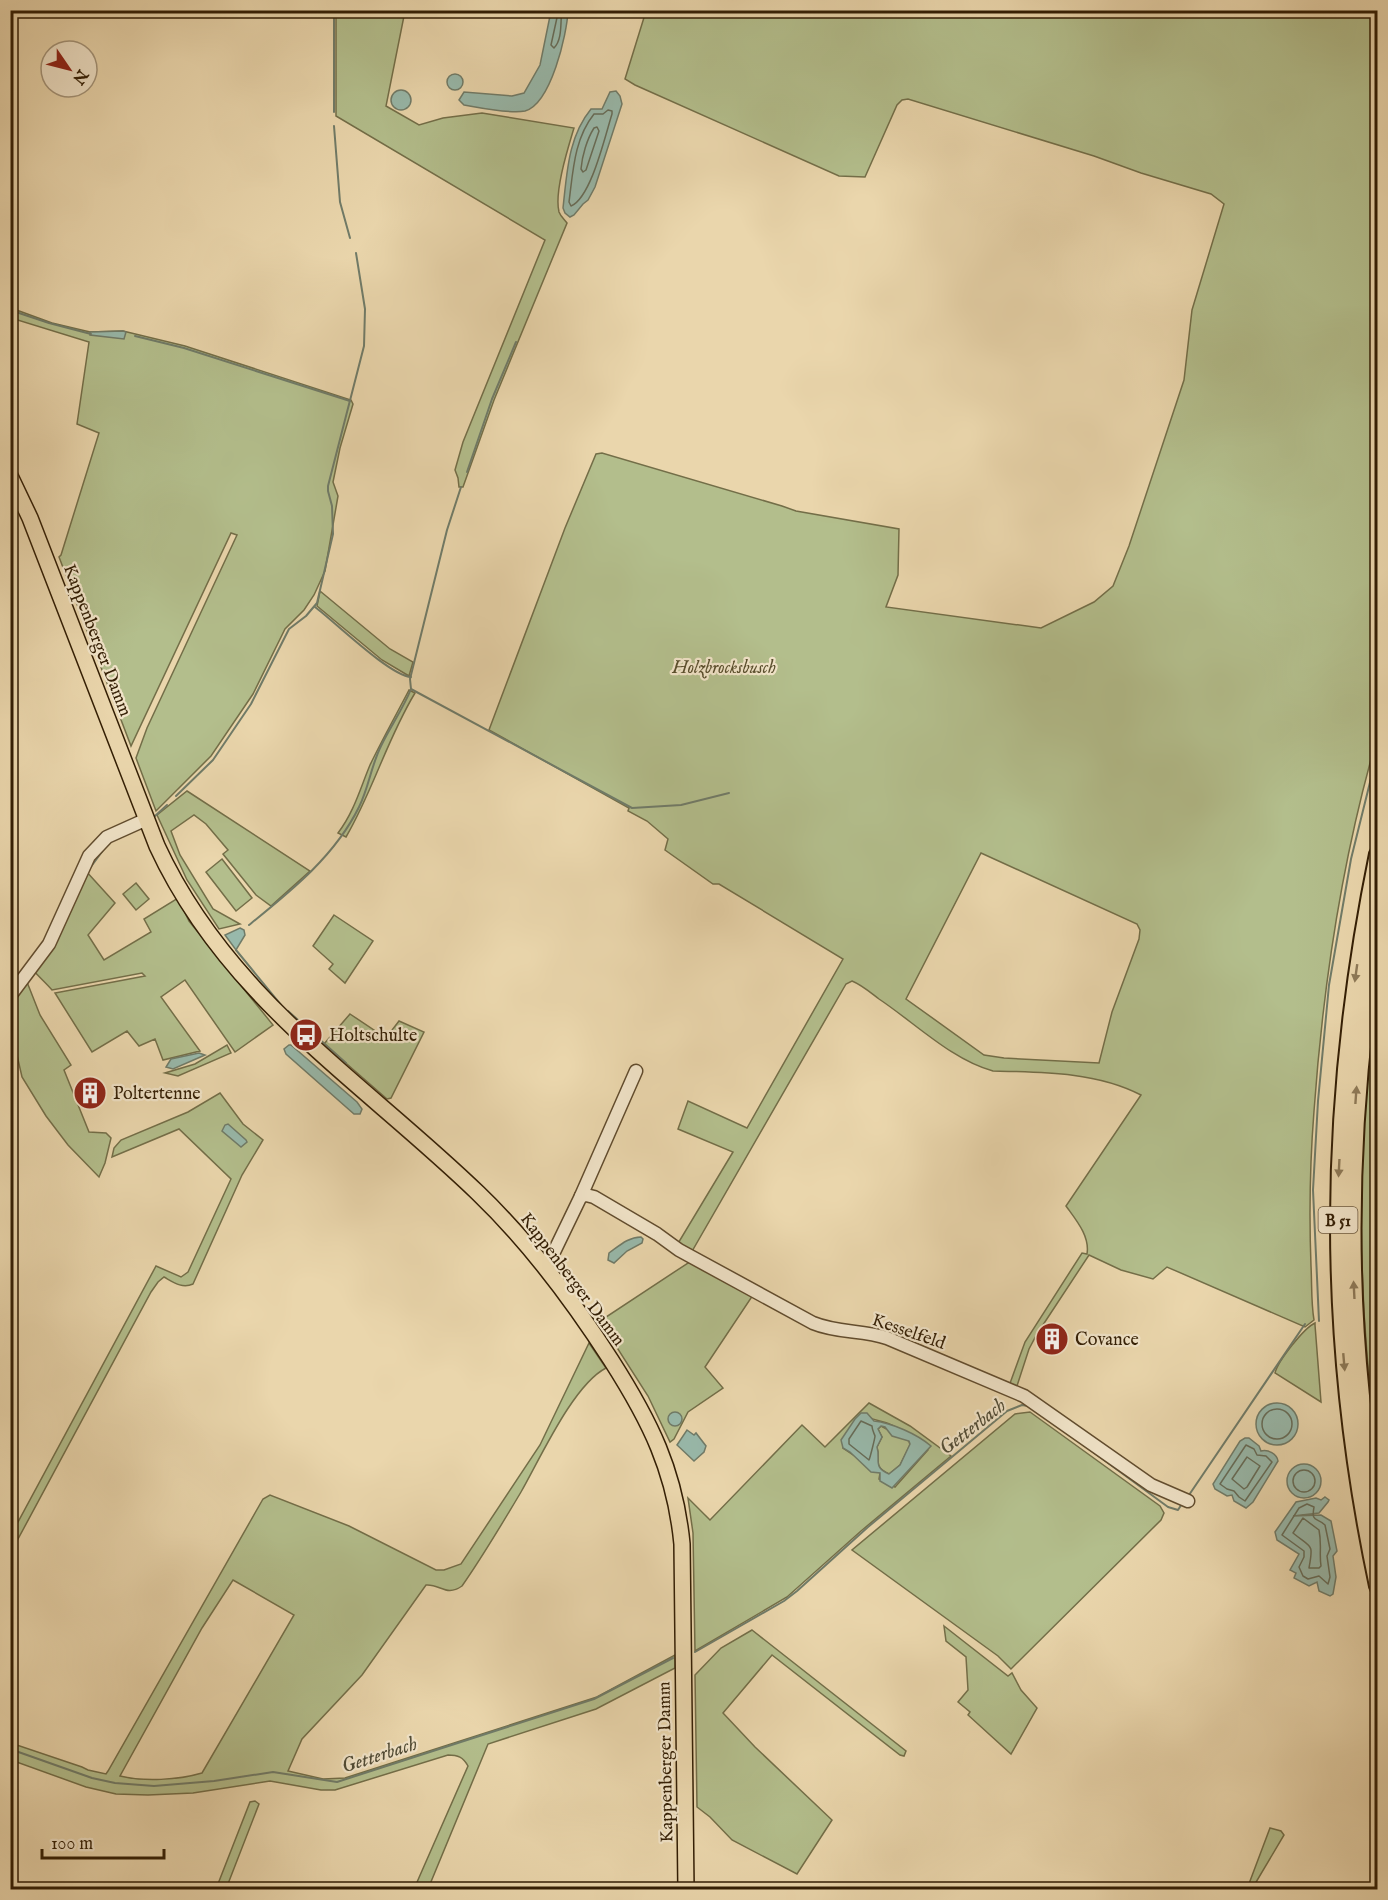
<svg xmlns="http://www.w3.org/2000/svg" width="1388" height="1900" font-family="'IM FELL English',serif">
<style>
.green{fill:#b3be8c;stroke:#736e48;stroke-width:1.5;fill-rule:evenodd}
.water{fill:#98b9ab;stroke:#707b68;stroke-width:1.5;fill-rule:evenodd}
.lines{fill:none;stroke-linecap:round;stroke-linejoin:round}
.shore{stroke:#666c58;stroke-width:1.5}
.stream{stroke:#707b68;stroke-width:2}
.minor-casing{stroke:#614c2e;stroke-width:15}
.major-casing{stroke:#331e04;stroke-width:18}
.highway-casing{stroke:#331e04;stroke-width:20}
.minor{stroke:#f1e4c9;stroke-width:12}
.major{stroke:#ead6ac;stroke-width:15}
.highway{stroke:#ead6ac;stroke-width:16}
.oneway{fill:#8e7a58}
.labels{text-anchor:middle;stroke-width:4.5;stroke-linejoin:round;paint-order:stroke}
.shield{fill:#f1e4c9;stroke:#6c593f;stroke-width:1.5}
.shield-label{font-size:16px;font-weight:bold;fill:#331e04}
.street-label{font-size:18px;fill:#331e04;stroke:#f1e4c9}
.park-label{font-size:18px;font-style:italic;fill:#594e2d;stroke:#f1e4c9}
.poi-label{font-size:18px;fill:#331e04;stroke:#f1e4c9;text-anchor:start}
.water-label{font-size:20px;font-style:italic;fill:#514c36;stroke:#f1e4c9}
</style>
<rect width="100%" height="100%" fill="#ead6ac"/>
<filter id="stains"><feTurbulence type="fractalNoise" baseFrequency=".00333" numOctaves="4"/><feColorMatrix values="0 0 0 0 .2 0 0 0 0 .09 0 0 0 0 .02 0 0 0 .5 -.17"/></filter>
<radialGradient id="worn" r=".72"><stop offset=".6" stop-color="#630" stop-opacity="0"/><stop offset="1" stop-color="#630" stop-opacity=".3"/></radialGradient>
<g class="green">
<path d="M336,11H405L386,106L419,125L443,118L482,113L574,128C568,148 554,192 559,212C561,217 564,219 567,223L494,400L463,487H459L458,478L455,470L463,442L545,240L336,116Z"/>
<path d="M646,11H1377V738C1342,859 1323,985 1314,1111C1310,1162 1309,1214 1311,1266C1312,1284 1311,1303 1314,1320L1305,1327L1167,1267L1153,1279L1121,1270L1089,1255L1037,1334L1029,1349L1016,1389L1009,1386L1025,1342L1082,1253L1087,1254C1090,1236 1076,1220 1066,1206L1141,1095C1097,1072 1043,1072 993,1071C952,1060 915,1023 879,999C871,993 862,985 852,981L846,984L691,1253L677,1245L733,1152L678,1129L688,1101L747,1128L843,959L719,884H713L665,850L668,839L647,821L628,811L629,808L489,730L565,528L596,454L602,453L782,506L796,511L899,529L898,575L886,607L1041,628L1094,602L1113,586L1129,546L1184,380L1192,310L1224,204L1211,194L1141,173L1094,156L908,99L902,100L897,105L865,177L839,176L635,85L625,79ZM981,853L1137,924L1140,930L1139,939L1112,1012L1099,1063L1004,1058L984,1055L906,999Z"/>
<polygon points="11,308 52,323 90,332 123,331 185,346 351,400 353,404 340,448 333,482 338,496 325,571 314,595 304,610 285,629 253,694 211,756 156,811 136,758 147,728 237,535 231,533 131,746 59,557 61,555 99,433 77,424 89,342 11,318"/>
<polygon points="320,591 390,649 413,662 409,676 382,660 317,606"/>
<path d="M409,690L415,693C387,739 373,791 346,837L338,833C354,812 360,789 370,765C382,740 396,715 409,690Z"/>
<polygon points="187,791 310,871 271,906 256,895 223,854 228,850 206,824 194,815 171,831 180,855 213,909 240,924 219,929 187,880 157,815"/>
<polygon points="222,859 252,898 236,911 206,872"/>
<path d="M85,870L115,903L88,935L104,960L151,932L144,919L178,898L189,921L273,1025L235,1052L185,980L161,997L200,1051L163,1060L155,1039L139,1046L127,1031L92,1052L55,993L145,976L142,973L52,990C46,983 40,978 34,971Z"/>
<polygon points="136,883 149,899 136,910 123,894"/>
<polygon points="334,915 373,941 345,983 329,969 333,964 313,946"/>
<polygon points="27,982 40,1015 71,1065 64,1070 89,1132 106,1133 111,1138 105,1163 99,1177 68,1145 46,1116 22,1077 11,1029 10,1005"/>
<path d="M1377,991V1445C1356,1293 1356,1143 1377,991Z"/>
<polygon points="350,1014 386,1038 399,1021 424,1032 391,1098 387,1099 324,1044"/>
<polygon points="227,1045 231,1053 178,1076 165,1073 195,1064"/>
<path d="M220,1093L243,1124L263,1140L242,1175L193,1284C182,1289 173,1282 164,1277L158,1282L151,1292L11,1552V1535L156,1266L181,1277L188,1272L231,1179L179,1129L112,1157L114,1148L121,1140L188,1112Z"/>
<polygon points="691,1261 753,1295 705,1367 723,1388 688,1412 674,1439 670,1442 648,1396 600,1321"/>
<path d="M1315,1323V1325L1321,1402L1275,1373C1278,1361 1304,1328 1315,1323Z"/>
<path d="M589,1343L606,1368C573,1385 540,1459 521,1492C502,1524 483,1556 462,1586C446,1597 441,1584 426,1585L362,1675L302,1739L288,1771L323,1779L345,1778L597,1697L675,1655V1668L596,1709L488,1744L428,1889H414L468,1766C463,1757 458,1755 448,1755L335,1790H321L270,1781L193,1793L148,1795L116,1794L86,1787L11,1760V1743L82,1767L88,1770L106,1774L108,1771L263,1499L270,1495L349,1526L436,1570H444L461,1564L540,1445ZM233,1580L294,1615L202,1773C178,1780 144,1782 120,1776L202,1628Z"/>
<path d="M869,1403L910,1426L951,1456L861,1531L787,1597L695,1651L693,1533L688,1498L710,1520L802,1425L825,1447ZM869,1417C875,1421 880,1420 887,1423C902,1428 915,1441 928,1450L895,1487L879,1479L880,1473L843,1448V1444Z"/>
<polygon points="1030,1412 1160,1506 1164,1513 1161,1520 1011,1669 998,1656 852,1550 1015,1414"/>
<path d="M881,1426L909,1441L910,1445L900,1465L889,1474C872,1466 881,1460 877,1447L882,1437L878,1429Z"/>
<polygon points="944,1626 1008,1676 1012,1673 1021,1690 1037,1708 1011,1754 968,1715 970,1712 958,1702 968,1690 966,1657 946,1641"/>
<polygon points="752,1630 906,1751 904,1756 900,1755 772,1655 723,1713 755,1747 832,1820 797,1874 732,1840 710,1817 697,1807 695,1675 721,1648"/>
<polygon points="255,1801 259,1804 226,1889 216,1889 250,1802"/>
<polygon points="1270,1828 1281,1831 1284,1835 1252,1889 1247,1889"/>
</g>
<g class="water">
<path d="M551,11H568C567,34 551,104 525,111C509,114 481,108 464,105L459,100L464,92L512,96L524,93L540,65Z"/>
<circle cx="455" cy="82" r="8"/>
<circle cx="401" cy="100" r="10"/>
<path d="M616,91L620,96L622,104L595,187L588,200L583,204L574,215L570,217L565,213L563,208C567,173 568,137 591,109H602L610,92Z"/>
<polygon points="90,332 123,331 126,332 124,339 90,335"/>
<polygon points="240,928 244,930 245,935 236,950 225,935"/>
<polygon points="289,1045 291,1045 357,1102 362,1109 360,1114 354,1114 286,1054 284,1049"/>
<polygon points="199,1053 205,1055 173,1069 166,1067 171,1059"/>
<polygon points="228,1124 246,1140 247,1142 241,1147 222,1131 225,1125"/>
<path d="M641,1237L643,1239L642,1243L627,1251L614,1263L608,1260L609,1253C619,1246 628,1237 641,1237Z"/>
<circle cx="1277" cy="1424" r="21"/>
<circle cx="675" cy="1419" r="7"/>
<path d="M861,1413H867L874,1421C892,1423 917,1434 931,1446L892,1488L880,1481V1473L871,1472L850,1452L843,1448L841,1440L855,1419ZM881,1426L885,1427L892,1436L909,1441L910,1444L900,1465L889,1474C872,1467 881,1459 877,1447L882,1437L878,1429Z"/>
<polygon points="687,1430 694,1435 696,1433 706,1446 704,1452 694,1461 677,1445"/>
<path d="M1249,1438L1259,1446L1261,1451C1268,1449 1277,1454 1278,1461L1253,1502L1246,1508L1234,1501L1232,1495L1227,1496L1215,1489L1213,1484L1240,1441L1245,1438Z"/>
<circle cx="1304" cy="1481" r="17"/>
<polygon points="1325,1497 1329,1500 1328,1502 1319,1513 1293,1516 1321,1515 1331,1521 1337,1551 1333,1556 1336,1577 1333,1594 1330,1596 1319,1591 1317,1582 1309,1586 1294,1578 1296,1573 1290,1570 1299,1554 1277,1540 1275,1532 1296,1502 1316,1498 1321,1500"/>
</g>
<g class="lines">
<g class="shore">
<path d="M556,10L558,13L551,45L554,48C563,39 560,21 562,10"/>
<path d="M608,110L612,111V114C605,136 591,198 571,206L569,202C573,172 574,139 594,114H603Z"/>
<path d="M597,127L599,131L586,170L583,172L581,169C582,156 587,139 594,128Z"/>
<circle cx="1277" cy="1424" r="15"/>
<path d="M861,1421L872,1426C872,1430 874,1433 875,1436C875,1438 870,1458 869,1460L849,1444V1439Z"/>
<polygon points="1246,1445 1254,1449 1257,1455 1266,1456 1272,1462 1245,1501 1239,1497 1234,1491 1227,1489 1220,1484"/>
<polygon points="1247,1457 1260,1466 1247,1487 1244,1489 1232,1479"/>
<circle cx="1304" cy="1481" r="11"/>
<path d="M1307,1504L1314,1507C1311,1523 1317,1517 1325,1525L1330,1549L1327,1556L1330,1577L1328,1584L1319,1576L1308,1579L1303,1576L1299,1567L1304,1557V1551L1282,1535L1299,1508Z"/>
<path d="M1303,1518L1319,1530C1322,1545 1319,1553 1321,1566L1319,1568H1309C1314,1542 1311,1548 1293,1533Z"/>
</g>
<g class="stream">
<polyline points="334,10 334,112"/>
<polyline points="334,126 340,202 350,238"/>
<polyline points="10,310 49,323 91,334"/>
<polyline points="135,336 184,348 350,401"/>
<polyline points="467,472 492,399 516,342"/>
<path d="M315,607C335,622 390,676 411,677"/>
<polyline points="411,689 632,808 681,805 729,793"/>
<polyline points="176,796 213,760 251,704 289,629 306,616 317,603 333,534 332,506 328,491 328,486 364,346 365,309 356,253"/>
<polyline points="155,816 167,805"/>
<polyline points="90,868 104,849"/>
<path d="M249,925C291,891 335,856 359,807C369,787 371,766 381,746C390,727 403,709 411,689L410,679L447,530L461,487"/>
<polyline points="55,944 64,924"/>
<polyline points="236,950 281,1005"/>
<polyline points="288,1011 346,1063"/>
<polyline points="1372,1307 1378,1306"/>
<polyline points="1319,1321 1313,1190 1318,1101 1329,985 1351,859 1378,750"/>
<polyline points="1089,1449 1168,1507 1178,1510 1183,1502"/>
<polyline points="1189,1495 1305,1324"/>
<polyline points="695,1652 784,1601 797,1591 868,1527 1007,1411 1022,1405 1028,1406"/>
<polyline points="10,1749 92,1778 115,1783 154,1786 214,1781 273,1772 337,1782 594,1699 673,1658"/>
</g>
<g class="minor-casing">
<g id="minor">
<polyline points="10,996 49,944 89,856 107,837 147,819"/>
<path d="M581,1196L586,1195L594,1197L657,1234L679,1250L813,1323C837,1333 862,1330 887,1338L1024,1396L1151,1485L1188,1501"/>
<polyline points="543,1265 553,1254 581,1196 636,1071"/>
</g>
</g>
<g class="major-casing">
<path id="major" d="M10,476L30,518L157,846C227,998 362,1081 478,1193C529,1242 573,1301 611,1360C650,1421 675,1471 682,1544L686,1890"/>
</g>
<g class="highway-casing">
<g id="highway">
<path d="M1378,854C1327,1103 1325,1337 1378,1586"/>
<path d="M1378,925C1346,1121 1342,1319 1378,1515"/>
</g>
</g>
<use href="#minor" class="minor"/>
<use href="#major" class="major"/>
<use href="#highway" class="highway"/>
</g>
<defs><path id="oneway-solid" d="M-6-.8H1V-3.2L6.5 0L1 3.2V.8H-6Z" transform="scale(1.5)"/></defs>
<g class="oneway">
<use href="#oneway-solid" transform="translate(1356 973) rotate(98)"/>
<use href="#oneway-solid" transform="translate(1356 1095) rotate(-86)"/>
<use href="#oneway-solid" transform="translate(1339 1168) rotate(93)"/>
<use href="#oneway-solid" transform="translate(1354 1290) rotate(-93)"/>
<use href="#oneway-solid" transform="translate(1344 1362) rotate(85)"/>
</g>
<defs>
<g id="bus-disc" transform="scale(1.725)"><circle r="9.5" fill="#8f2418" stroke="#f1e4c9"/><path d="M-5-6H5V4H4V6H2V4H-2V6H-4V4H-5ZM-3.5-4V0h7V-4ZM-3.5 1.2v1.5H-2V1.2ZM2 1.2v1.5H3.5V1.2Z" fill="#fff"/></g>
<g id="building-disc" transform="scale(1.725)"><circle r="9.5" fill="#8f2418" stroke="#f1e4c9"/><path d="M-4-6H4V6H1V3H-1V6H-4ZM-2.5-4.3h1.7v1.8h-1.7ZM.8-4.3h1.7v1.8H.8ZM-2.5-1h1.7V.8h-1.7ZM.8-1h1.7V.8H.8Z" fill="#fff"/></g>
</defs>
<g fill-rule="evenodd">
<use href="#bus-disc" x="306" y="1035"/>
<use href="#building-disc" x="90" y="1093"/>
<use href="#building-disc" x="1052" y="1339"/>
</g>
<g class="labels">
<rect class="shield" x="1318.5" y="1207" width="39" height="26" rx="4.5"/>
<g class="shield-label">
<text x="1338" y="1226">B 51</text>
</g>
<g class="street-label">
<text transform="translate(98 640) rotate(69)" y="6">Kappenberger Damm</text>
<text transform="translate(573 1279) rotate(53)" y="6">Kappenberger Damm</text>
<text transform="translate(909 1331) rotate(19)" y="6">Kesselfeld</text>
<text transform="translate(665 1762) rotate(-91)" y="6">Kappenberger Damm</text>
</g>
<g class="park-label">
<text x="724" y="673">Holzbrocksbusch</text>
</g>
<g class="poi-label">
<text x="329" y="1041">Holtschulte</text>
<text x="113" y="1099">Poltertenne</text>
<text x="1075" y="1345">Covance</text>
</g>
<g class="water-label">
<text transform="translate(972 1426) rotate(-38)" y="7">Getterbach</text>
<text transform="translate(379 1754) rotate(-18)" y="7">Getterbach</text>
</g>
</g>
<rect width="1388" height="1900" fill="none" stroke="#ead6ac" stroke-width="36"/>
<rect x="12" y="12" width="1364" height="1876" fill="none" stroke="#331e04" stroke-width="3"/>
<rect x="18" y="18" width="1352" height="1864" fill="none" stroke="#331e04" stroke-width="1.5"/>
<g transform="translate(69 69) rotate(125)"><circle r="28" fill="#f1e4c9" stroke="#a5957a" stroke-width="1.5"/>
<path d="M0-4.5L10 22L0 15L-10 22Z" fill="#8f2418"/>
<text y="-9" font-size="16" font-weight="bold" text-anchor="middle" fill="#331e04">N</text>
</g>
<path d="M42 1849v9h122v-9" fill="none" stroke="#331e04" stroke-width="3"/>
<text x="51" y="1849" font-size="18" fill="#331e04" stroke="#f1e4c9" stroke-width="4.5" paint-order="stroke">100 m</text>
<rect width="100%" height="100%" filter="url(#stains)"/>
<rect width="100%" height="100%" fill="url(#worn)"/>
</svg>
